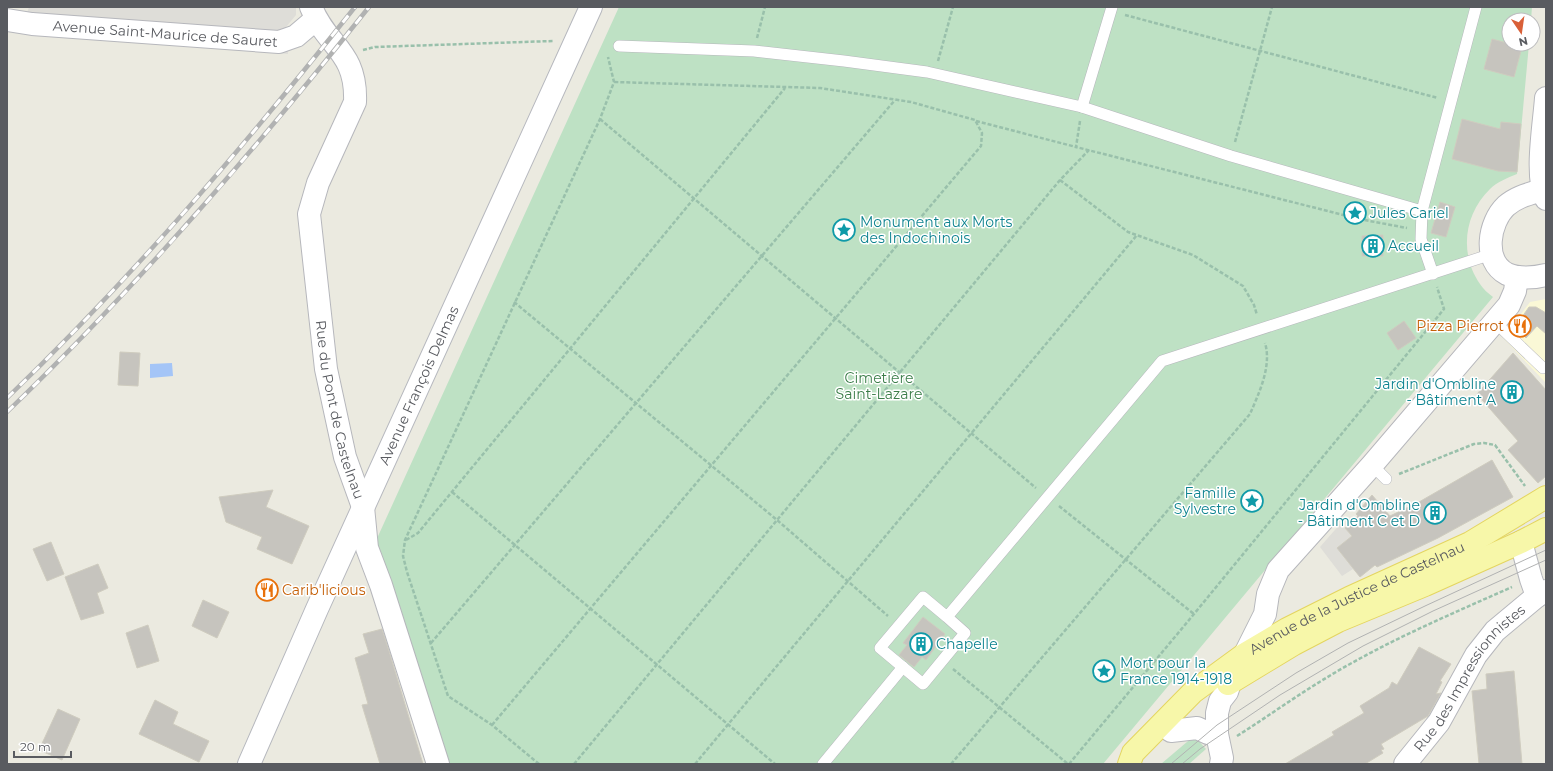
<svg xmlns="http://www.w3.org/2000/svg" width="1553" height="771" font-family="Montserrat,sans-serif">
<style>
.commercial{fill:#faf8d6}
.industrial{fill:#deddd8}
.green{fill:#bee1c4}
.water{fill:#a4c5f7}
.building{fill:#c6c4be;stroke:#cfccbf}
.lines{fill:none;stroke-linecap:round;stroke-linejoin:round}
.service-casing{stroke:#b6b7bc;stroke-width:12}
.minor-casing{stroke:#b6b7bc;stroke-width:24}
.tertiary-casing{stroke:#b6b7bc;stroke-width:24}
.secondary-casing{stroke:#b6b8be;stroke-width:24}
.primary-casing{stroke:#e4d560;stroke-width:24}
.path{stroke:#99c0ab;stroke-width:2.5;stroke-dasharray:4 2;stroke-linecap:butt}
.service{stroke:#fff;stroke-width:11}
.minor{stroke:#fff;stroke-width:22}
.tertiary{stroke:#fff;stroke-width:22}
.secondary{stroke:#fff;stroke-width:22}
.primary{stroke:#f7f7a9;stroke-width:22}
.tram{stroke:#b1b2b2;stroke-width:1}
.rail-casing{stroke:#b1b2b2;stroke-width:4.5}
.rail{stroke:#fff;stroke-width:3;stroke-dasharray:9;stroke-linecap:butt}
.labels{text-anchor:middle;stroke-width:3;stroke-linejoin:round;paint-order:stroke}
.street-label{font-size:14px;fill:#595b60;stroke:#fff}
.culture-label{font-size:14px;fill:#0d838f;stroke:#fff;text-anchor:start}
.food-label{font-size:14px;fill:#c56008;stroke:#fff;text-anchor:end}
.park-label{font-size:14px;fill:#3b7d49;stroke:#fff}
</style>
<rect width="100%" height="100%" fill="#ebeae0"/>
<polygon class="commercial" points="1546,299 1546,383 1503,338 1530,302"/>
<g class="industrial">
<polygon points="29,7 296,7 296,15 286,27 288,54 22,28"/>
<polygon points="1341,523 1375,565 1360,577 1353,569 1342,576 1320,547"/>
</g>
<g class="green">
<path d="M619,7H1532L1531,20H1509V44H1529L1517,174C1507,178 1497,182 1490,189C1464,214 1459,254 1480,284C1483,289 1488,293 1493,297L1103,764H444L374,545Z"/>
<polygon points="1194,736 1206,749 1189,764 1161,764"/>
</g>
<polygon class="water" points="172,363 173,376 150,378 150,364"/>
<g class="building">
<polygon points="1492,39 1522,47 1514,77 1484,69"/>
<polygon points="1462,119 1500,129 1501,122 1521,124 1517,172 1498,171 1452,159"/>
<polygon points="1440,202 1455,207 1446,237 1431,233"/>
<polygon points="1383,235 1383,256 1362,256 1362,236"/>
<polygon points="1529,307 1536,307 1546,313 1546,334 1537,326 1526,338 1515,327"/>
<polygon points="1404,321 1416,338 1398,350 1387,333"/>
<polygon points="120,352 140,353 138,386 118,385"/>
<polygon points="1513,353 1546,390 1546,476 1538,483 1508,450 1518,441 1477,394"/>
<polygon points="1492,460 1513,497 1438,538 1377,567 1375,565 1360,577 1337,548 1352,536 1345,528 1358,516 1356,514 1372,495 1390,516 1419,502"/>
<polygon points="273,490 266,507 309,526 292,564 257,549 262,537 226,522 219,497"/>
<polygon points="51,542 64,574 47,581 33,549"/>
<polygon points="98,564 108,588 97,593 104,613 81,620 65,577"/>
<polygon points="203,600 229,612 217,638 192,626"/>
<polygon points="923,617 945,634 926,660 922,657 914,667 899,655 907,645 903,643"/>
<polygon points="148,625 159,661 137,668 126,633"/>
<polygon points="382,629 389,651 423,764 380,764 362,705 368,704 355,658 369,653 363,634"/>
<polygon points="1419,647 1451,664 1440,681 1442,682 1436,694 1441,693 1428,716 1381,744 1384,749 1381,750 1383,753 1365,764 1285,764 1334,735 1332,732 1364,713 1360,706 1389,688 1392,682 1397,685"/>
<polygon points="1514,671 1522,764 1479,764 1472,691 1487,689 1486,674"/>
<polygon points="155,700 178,712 173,724 209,741 199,762 139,734"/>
<polygon points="58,709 80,719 62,760 39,750"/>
</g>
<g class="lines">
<g class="service-casing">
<g id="service">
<polyline points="619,46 754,51 844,61 927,72 1082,107 1231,156 1422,211 1476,7"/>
<polyline points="1082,107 1112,7"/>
<polyline points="1422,211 1421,239 1433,274"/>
<polyline points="1495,322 1543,368"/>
<polyline points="1372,465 1386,479"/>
<polyline points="947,617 923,597 880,648 923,684 965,633 947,617 1162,361 1492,254"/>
<polyline points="823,764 903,667"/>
</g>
</g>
<g class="minor-casing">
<g id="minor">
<path id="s1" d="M311,7C327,47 357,51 355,102L318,183L309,214L326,369L345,457L363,507L367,548L381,585L438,764"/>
<path id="s2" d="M7,20L32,24L279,42L296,36L316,19"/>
<polyline points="1521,542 1531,579 1537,596"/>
<polyline points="1171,731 1197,728 1208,733 1217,734"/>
<polyline points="1221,764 1222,758 1217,734 1217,713 1220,701 1227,692 1230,683"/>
<path id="s3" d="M1405,764L1439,722L1476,655L1495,631L1537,596L1546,591"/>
</g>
</g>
<g class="tertiary-casing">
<g id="tertiary">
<path d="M1546,98C1544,126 1535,175 1546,199"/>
<path d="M1542,190C1529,194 1516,197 1506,206C1489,222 1482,261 1507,274C1518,279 1534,278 1546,275"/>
<polyline points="1245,654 1265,614 1268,594 1278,570 1372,465 1509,305 1515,291 1517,277"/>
</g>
</g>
<g class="secondary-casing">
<g id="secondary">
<path id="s4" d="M249,764L317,609L591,7"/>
</g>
</g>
<g class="primary-casing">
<g id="primary">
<polyline points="1228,684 1294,644 1338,621 1425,585 1521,542 1546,529"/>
<path id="s5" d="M1129,764L1133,753L1193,692L1245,654L1287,629L1349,598L1470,543L1546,497"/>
</g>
</g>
<g class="path">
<polyline points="1125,15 1438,98"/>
<polyline points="757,38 765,7"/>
<polyline points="363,50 375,47 553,41"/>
<polyline points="938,61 953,7"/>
<polyline points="600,119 1036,488"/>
<polyline points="976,121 1076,147"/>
<polyline points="1080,121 1076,147 1359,219 1407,228"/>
<polyline points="1235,142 1272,7"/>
<polyline points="1060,180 1128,232 1193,255 1243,286 1254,305 1257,315"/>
<polyline points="514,302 777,520 888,616"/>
<polyline points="1399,474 1474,444 1484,443 1495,445 1525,486"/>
<polyline points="452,492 775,764"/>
<polyline points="1059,506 1194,614"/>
<polyline points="406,540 418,533 785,88"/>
<polyline points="431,643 895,100"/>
<polyline points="953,669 1068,764"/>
<polyline points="492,725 981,146 982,133 975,120 911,102 820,88 614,82"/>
<path d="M1237,736C1267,717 1296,696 1326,678C1385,642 1449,615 1512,587"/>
<polyline points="539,764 492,725 448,696 407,572 403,556 405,540 600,119 614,82 608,57"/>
<polyline points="574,764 1060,180 1089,150"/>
<polyline points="695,764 1137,235"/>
<path d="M951,764L1250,414C1259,393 1272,366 1265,343"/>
<polyline points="1069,764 1194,614 1444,309 1437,287"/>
</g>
<use href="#service" class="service"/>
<use href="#minor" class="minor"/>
<use href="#tertiary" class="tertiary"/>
<use href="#secondary" class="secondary"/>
<use href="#primary" class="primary"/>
<g class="tram">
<polyline points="1171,764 1217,725 1296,673 1348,643 1425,606 1546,550"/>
<polyline points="1182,764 1200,749 1280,695 1363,646 1433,611 1546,560"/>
</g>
<g class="rail-casing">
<g id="rail">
<path d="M7,398C133,277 247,143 355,7"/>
<path d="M7,412C137,287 256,149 369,7"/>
</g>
</g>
<use href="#rail" class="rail"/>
</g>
<defs>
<g id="sight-ring" transform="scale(1.15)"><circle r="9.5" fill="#fff" stroke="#0f9aa8" stroke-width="1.5"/><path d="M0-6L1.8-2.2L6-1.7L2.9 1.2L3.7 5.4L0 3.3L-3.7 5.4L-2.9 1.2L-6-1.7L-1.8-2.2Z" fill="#0f9aa8"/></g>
<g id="building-ring" transform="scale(1.15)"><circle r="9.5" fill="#fff" stroke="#0f9aa8" stroke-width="1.5"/><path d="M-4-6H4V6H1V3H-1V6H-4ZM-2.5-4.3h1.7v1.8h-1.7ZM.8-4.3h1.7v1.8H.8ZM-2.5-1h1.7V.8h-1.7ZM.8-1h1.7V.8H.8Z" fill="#0f9aa8"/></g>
<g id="restaurant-ring" transform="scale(1.15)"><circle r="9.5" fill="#fff" stroke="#e8710a" stroke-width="1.5"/><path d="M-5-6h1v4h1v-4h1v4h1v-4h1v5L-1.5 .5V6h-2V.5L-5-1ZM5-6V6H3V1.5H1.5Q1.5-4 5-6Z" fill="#e8710a"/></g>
</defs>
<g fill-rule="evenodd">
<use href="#sight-ring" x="1355" y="213"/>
<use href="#sight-ring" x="844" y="230"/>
<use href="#building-ring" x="1373" y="246"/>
<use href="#restaurant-ring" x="1520" y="326"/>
<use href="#building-ring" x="1512" y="392"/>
<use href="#sight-ring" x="1252" y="501"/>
<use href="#building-ring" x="1435" y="513"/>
<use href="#restaurant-ring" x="267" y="590"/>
<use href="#building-ring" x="921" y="644"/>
<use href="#sight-ring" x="1104" y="671"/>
</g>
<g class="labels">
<g class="street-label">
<text dy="5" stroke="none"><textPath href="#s2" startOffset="159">Avenue Saint-Maurice de Sauret</textPath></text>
<text dy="5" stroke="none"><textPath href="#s4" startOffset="415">Avenue François Delmas</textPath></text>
<text dy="5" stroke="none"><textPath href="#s1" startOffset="427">Rue du Pont de Castelnau</textPath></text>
<text dy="5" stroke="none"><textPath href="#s5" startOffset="287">Avenue de la Justice de Castelnau</textPath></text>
<text dy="5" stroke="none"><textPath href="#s3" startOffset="108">Rue des Impressionnistes</textPath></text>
</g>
<g class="culture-label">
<text x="1370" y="218">Jules Cariel</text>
<text x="860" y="227">Monument aux Morts<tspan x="860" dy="16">des Indochinois</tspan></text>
<text x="1388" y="251">Accueil</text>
<text x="1496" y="389" text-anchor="end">Jardin d'Ombline<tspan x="1496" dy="16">- Bâtiment A</tspan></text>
<text x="1236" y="498" text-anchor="end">Famille<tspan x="1236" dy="16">Sylvestre</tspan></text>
<text x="1420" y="510" text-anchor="end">Jardin d'Ombline<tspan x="1420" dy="16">- Bâtiment C et D</tspan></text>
<text x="936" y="649">Chapelle</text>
<text x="1120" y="668">Mort pour la<tspan x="1120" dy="16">France 1914-1918</tspan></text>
</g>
<g class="food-label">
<text x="1504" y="331">Pizza Pierrot</text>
<text x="282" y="595" text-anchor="start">Carib'licious</text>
</g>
<g class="park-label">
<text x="879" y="383">Cimetière<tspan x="879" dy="16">Saint-Lazare</tspan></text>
</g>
</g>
<rect width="1553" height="771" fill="none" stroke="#595b60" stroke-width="16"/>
<g transform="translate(1521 32) rotate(167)"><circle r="19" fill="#ffffff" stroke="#bdbdbf"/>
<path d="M0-3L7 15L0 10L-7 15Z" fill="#d96038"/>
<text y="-6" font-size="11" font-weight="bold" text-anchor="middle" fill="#595b60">N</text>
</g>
<path d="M14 751v6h57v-6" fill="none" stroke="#595b60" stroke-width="2"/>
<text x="20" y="751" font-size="12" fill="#595b60" stroke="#ffffff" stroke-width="3" paint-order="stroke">20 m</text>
</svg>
